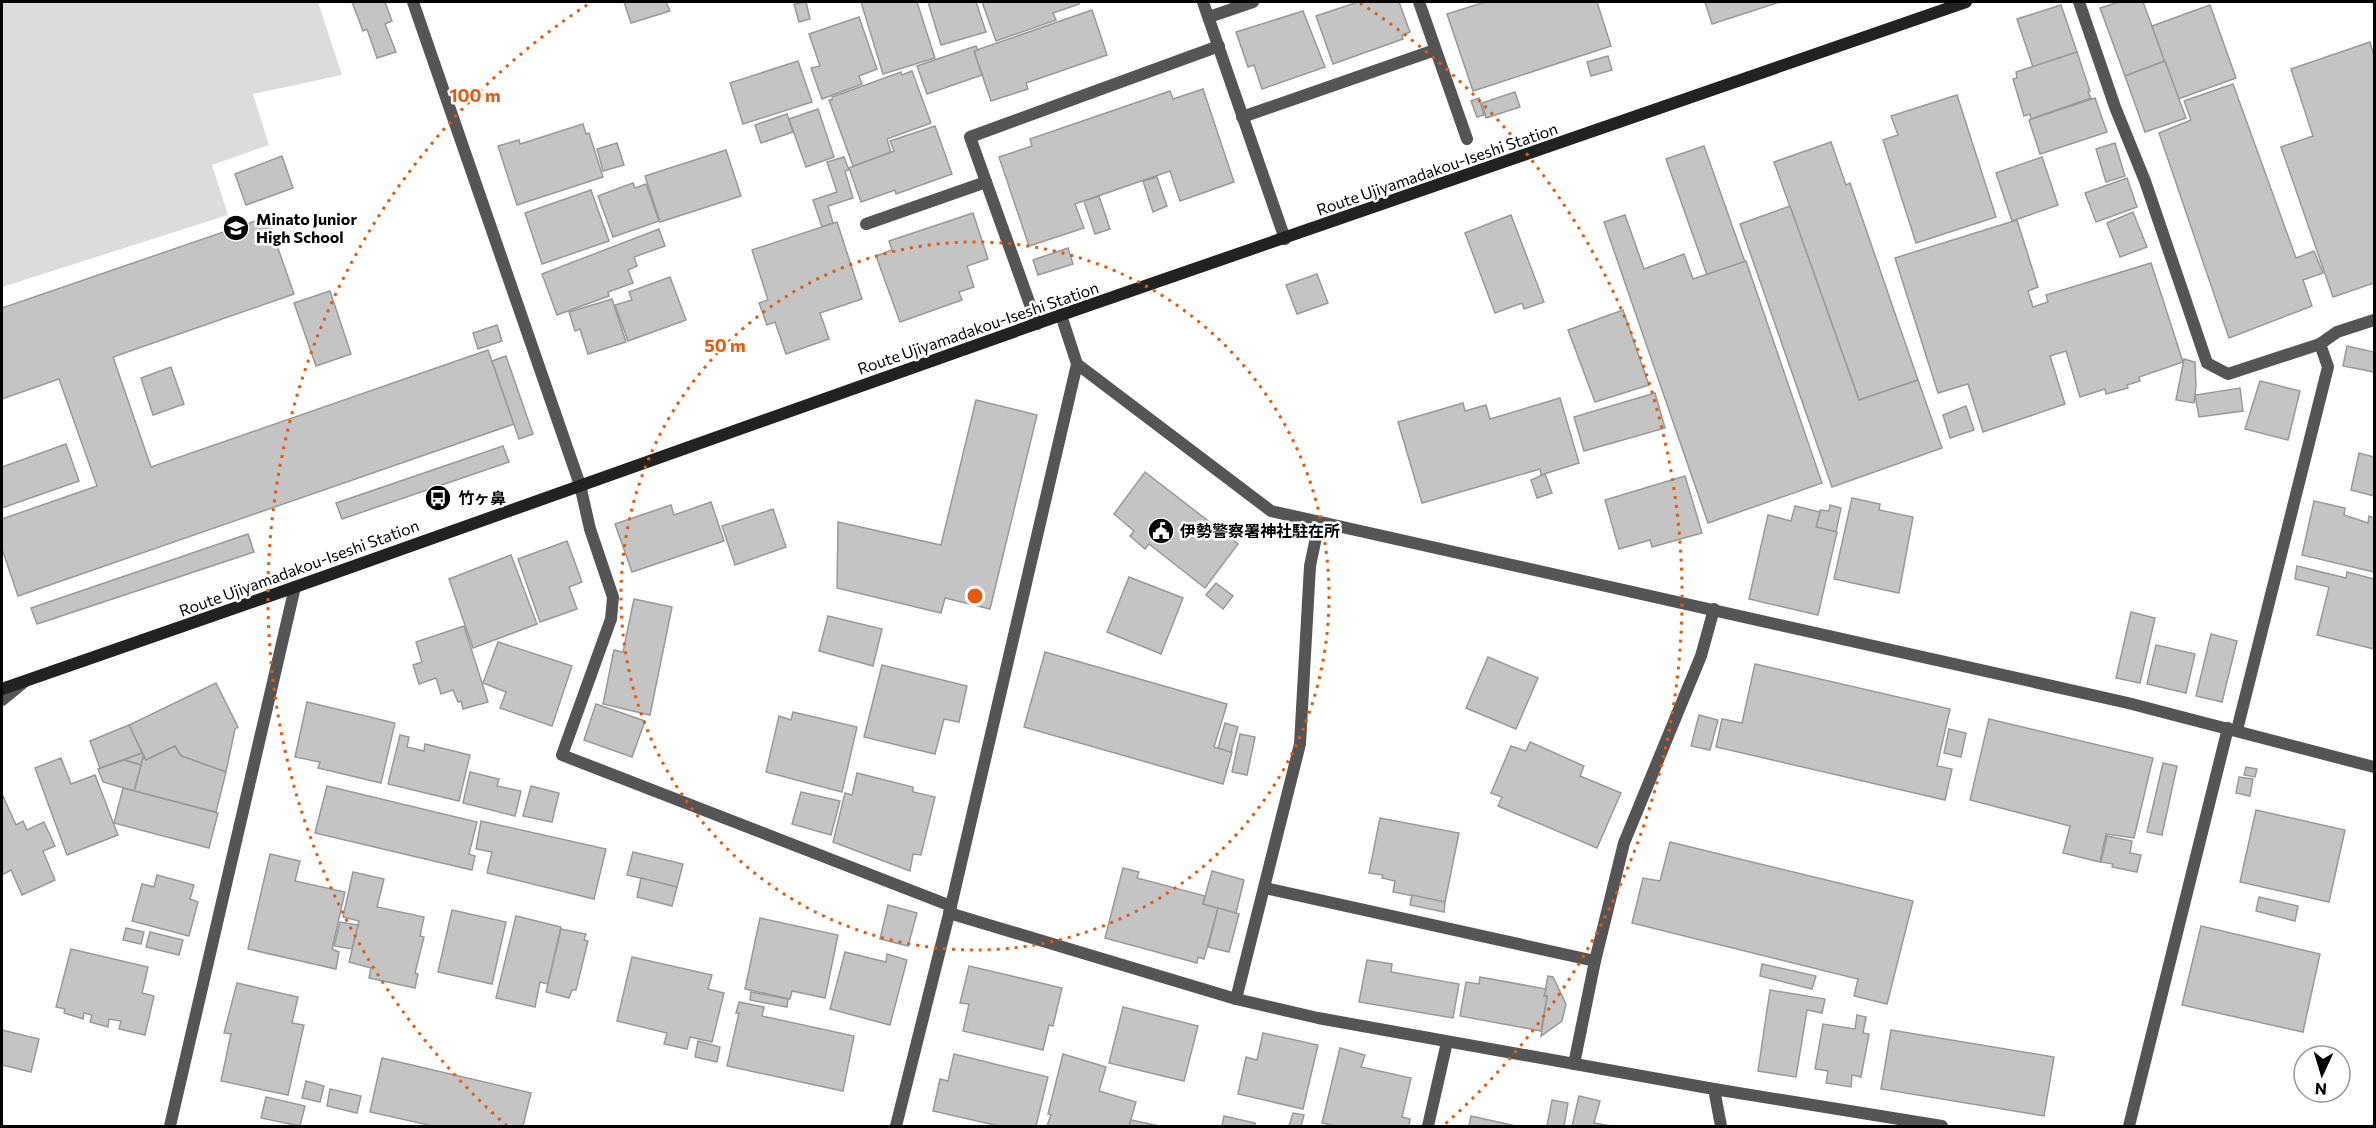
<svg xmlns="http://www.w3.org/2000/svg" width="2376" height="1128" font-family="Commissioner,'Noto Sans JP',sans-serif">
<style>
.grass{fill:#dcdcdc}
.building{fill:#c4c4c4;stroke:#999;stroke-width:1.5}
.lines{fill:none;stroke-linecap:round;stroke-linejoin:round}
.minor{stroke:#555;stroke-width:12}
.secondary{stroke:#222;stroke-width:12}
.ring{fill:none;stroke:#e8590c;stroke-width:3;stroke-dasharray:3 6}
.labels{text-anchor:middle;stroke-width:5;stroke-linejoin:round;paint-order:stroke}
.street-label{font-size:16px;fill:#000;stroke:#fff}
.poi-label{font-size:16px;font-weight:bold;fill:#000;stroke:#fff;text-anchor:start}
.centre{fill:#e8590c;stroke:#fff;stroke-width:3}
.ring-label{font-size:18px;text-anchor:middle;font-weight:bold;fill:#e8590c;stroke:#fff;stroke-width:5;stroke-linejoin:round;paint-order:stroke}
</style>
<rect width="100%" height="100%" fill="#fff"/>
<polygon class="grass" points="2,2 318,2 342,75 253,94 269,145 212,165 228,215 2,287"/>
<g class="building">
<polygon points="352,2 385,2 392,21 385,24 396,52 377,58 367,29 363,31"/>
<polygon points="624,2 666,2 670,11 631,23"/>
<polygon points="806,2 810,19 799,22 794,4"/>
<polygon points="861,2 917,2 935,58 883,74"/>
<polygon points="928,2 976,2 986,32 941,45"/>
<polygon points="982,2 1078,2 1079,4 1053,13 1056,20 996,41"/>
<polygon points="1358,2 1399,2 1410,32 1402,35 1403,39 1333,64 1316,16"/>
<polygon points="1485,2 1597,2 1611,46 1473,91 1447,14"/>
<polygon points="1705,2 1780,2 1712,24"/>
<polygon points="2119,2 2143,2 2165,61 2125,76 2100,8"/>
<polygon points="2061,5 2077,52 2033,67 2017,19"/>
<polygon points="2210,5 2236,78 2178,99 2152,26"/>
<polygon points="1092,10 1107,55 1026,83 1028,89 991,101 974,51"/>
<polygon points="1303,11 1325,67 1262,89 1254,65 1248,67 1236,32"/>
<polygon points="859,17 877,69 859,76 862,84 822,99 811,68 820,66 809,34"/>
<polygon points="2370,42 2374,56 2374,283 2333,297 2281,147 2313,136 2291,69"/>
<polygon points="976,46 978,50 974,51 982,75 927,94 917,66"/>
<polygon points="2077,52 2090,91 2088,92 2091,98 2031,119 2030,114 2024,116 2013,79 2017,78 2016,72"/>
<polygon points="1608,56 1612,70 1591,76 1587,62"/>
<polygon points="798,61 812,102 743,124 730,83"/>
<polygon points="2165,61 2186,118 2145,132 2125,76"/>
<polygon points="912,71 931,123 887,139 891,153 853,166 829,100 832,100 832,97 901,72 902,75"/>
<polygon points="2233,84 2296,258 2314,251 2323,273 2303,280 2312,306 2229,338 2159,133 2191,120 2184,101"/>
<polygon points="1203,89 1234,182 1180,201 1170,171 1075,204 1084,228 1029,246 999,157 1032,146 1030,139 1170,91 1173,99"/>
<polygon points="1515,92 1520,107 1486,118 1482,103"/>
<polygon points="1957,95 1996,217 1916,243 1883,140 1898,135 1891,116"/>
<polygon points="1479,98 1484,115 1477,117 1471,101"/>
<polygon points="2095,98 2107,132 2040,154 2029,120"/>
<polygon points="818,109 834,157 806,167 789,119"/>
<polygon points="787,114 793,132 761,143 755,125"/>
<polygon points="583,124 586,134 589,133 603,177 517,205 498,146 519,140 520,144"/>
<polygon points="935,126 952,174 896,194 895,190 861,202 849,168 894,151 890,141"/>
<polygon points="1831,142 1846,185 1850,183 1918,380 1859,400 1774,162"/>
<polygon points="617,143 624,165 603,171 597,149"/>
<polygon points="2115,143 2125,176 2106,182 2096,149"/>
<polygon points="1704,146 1745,262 1707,275 1666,159"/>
<polygon points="726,150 741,196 660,222 645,176"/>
<polygon points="282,156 293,188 246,205 235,174"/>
<polygon points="844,157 849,170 845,171 853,198 828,206 833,223 822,227 813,200 837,192 827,162"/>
<polygon points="2042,157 2058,205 2012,221 1996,173"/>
<polygon points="1157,177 1167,206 1153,212 1143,181"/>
<polygon points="2127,178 2137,207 2096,222 2085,193"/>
<polygon points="633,183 635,188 646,184 659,221 613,237 598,196"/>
<polygon points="591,190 609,241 542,264 525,213"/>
<polygon points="1099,196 1110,229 1095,234 1084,201"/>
<polygon points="1790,206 1859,400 1918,380 1942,448 1832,487 1740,224"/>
<polygon points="2133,212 2147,247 2120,257 2107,223"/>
<polygon points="973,213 988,259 967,266 974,287 959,292 962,300 900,322 876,256 892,250 889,241"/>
<polygon points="1511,215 1544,302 1524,309 1522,303 1495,313 1465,233"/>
<polygon points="1625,215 1644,269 1684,254 1693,279 1746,261 1822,483 1708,523 1604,222"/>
<polygon points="267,217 294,294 113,357 151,467 488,350 514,424 18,596 2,549 2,519 97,486 59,379 2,399 2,308"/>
<polygon points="2017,220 2038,287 2028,291 2033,307 2048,302 2046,295 2151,263 2183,362 2139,377 2140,381 2127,385 2128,388 2106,394 2105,389 2080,397 2066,351 2050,356 2065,404 1983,432 1968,384 1938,393 1895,258"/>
<polygon points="837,222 862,299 820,313 829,339 786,354 775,322 767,325 759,303 768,300 752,250"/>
<polygon points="659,229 665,246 634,257 637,266 628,270 633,283 608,292 609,296 557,315 542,274"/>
<polygon points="1068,248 1073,264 1038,275 1033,260"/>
<polygon points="1317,274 1328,303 1297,314 1286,285"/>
<polygon points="670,277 686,320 628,341 615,305 632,300 629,292"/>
<polygon points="330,291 351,354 316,366 294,303"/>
<polygon points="612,299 626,342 588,354 580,329 575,331 569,312"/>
<polygon points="1623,310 1649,385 1595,402 1568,330"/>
<polygon points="497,325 502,341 478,349 473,333"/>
<polygon points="2347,346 2374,352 2374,372 2343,366"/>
<polygon points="506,356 533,434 519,439 492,361"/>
<polygon points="2184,359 2195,362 2196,386 2194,403 2176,400"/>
<polygon points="171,367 184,404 153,415 141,378"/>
<polygon points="2260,381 2300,391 2288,440 2245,429"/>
<polygon points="2240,388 2243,411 2199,417 2195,395"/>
<polygon points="1655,393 1665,428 1584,451 1574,417"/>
<polygon points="1560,398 1579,463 1541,475 1540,469 1422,503 1398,422 1463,403 1465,411 1486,405 1490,419"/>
<polygon points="976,400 1037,415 990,609 945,598 941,613 837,588 838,522 941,545"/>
<polygon points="1966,406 1974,430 1950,438 1943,415"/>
<polygon points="66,444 79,481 2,508 2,467"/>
<polygon points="503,446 509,462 342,519 336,503"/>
<polygon points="2359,453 2374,457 2374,496 2351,490"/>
<polygon points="1145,472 1238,544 1205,588 1149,544 1145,549 1130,536 1134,531 1114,514"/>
<polygon points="1545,474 1552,493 1537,498 1531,480"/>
<polygon points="1685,476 1702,533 1652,547 1650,540 1619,549 1605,500"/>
<polygon points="1852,498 1880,504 1879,510 1913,517 1899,593 1834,579"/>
<polygon points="2314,501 2345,508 2344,515 2368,523 2369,516 2374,518 2374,572 2302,555"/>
<polygon points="711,502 724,541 632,572 615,524 671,505 674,515"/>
<polygon points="1830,505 1841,508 1836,532 1816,527 1820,510 1829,511"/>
<polygon points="1795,506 1820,512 1816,527 1837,532 1818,615 1749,599 1768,515 1791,521"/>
<polygon points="773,509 786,547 735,565 722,526"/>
<polygon points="248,534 254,552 37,624 31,608"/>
<polygon points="567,541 582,582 569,587 577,609 540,622 518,559"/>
<polygon points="511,555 537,624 473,648 449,579"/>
<polygon points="2297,566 2346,578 2347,572 2374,579 2374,649 2317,635 2329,587 2295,579"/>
<polygon points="1129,577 1183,598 1161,654 1107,632"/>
<polygon points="1216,583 1233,596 1223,609 1206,595"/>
<polygon points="634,599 672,607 650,715 603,704 614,650 623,652"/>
<polygon points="2131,612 2155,618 2140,683 2116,678"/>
<polygon points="828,616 882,629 873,666 819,651"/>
<polygon points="464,626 488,702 463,709 461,701 458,702 453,690 441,694 436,678 419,684 413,665 422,662 416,642"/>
<polygon points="2211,634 2237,641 2222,702 2196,696"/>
<polygon points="498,642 572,666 552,726 500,708 506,692 483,683"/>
<polygon points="2156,645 2195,654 2186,693 2147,684"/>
<polygon points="1045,652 1227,704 1214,747 1232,752 1223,784 1024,727"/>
<polygon points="1488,657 1538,678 1516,729 1466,708"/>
<polygon points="1755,664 1950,709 1937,766 1952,769 1945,800 1716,747 1722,719 1742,723"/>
<polygon points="882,665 967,686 959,722 944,719 935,754 864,737"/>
<polygon points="216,683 238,727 235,729 226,772 181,756 175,746 146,760 129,725"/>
<polygon points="307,702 395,723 381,783 318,768 320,762 295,757"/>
<polygon points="596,704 645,721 632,757 584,740"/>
<polygon points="793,712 857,727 842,792 766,772 779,716 791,720"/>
<polygon points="1699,715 1718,720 1710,750 1691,746"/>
<polygon points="1989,719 2153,758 2134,838 2106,834 2100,862 2063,853 2070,826 1970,800"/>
<polygon points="1225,723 1238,727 1231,752 1218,748"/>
<polygon points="129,725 142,753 100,768 90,741"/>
<polygon points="1949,729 1966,733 1961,757 1944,753"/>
<polygon points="1240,734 1255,737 1247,775 1232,772"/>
<polygon points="400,735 409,737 407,747 424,751 425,744 470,755 459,801 388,784"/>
<polygon points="1530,742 1584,766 1580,776 1621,793 1597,848 1498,806 1502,797 1491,793 1511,746 1526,751"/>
<polygon points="175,746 181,756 226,772 216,812 134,791 143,757 146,760"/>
<polygon points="142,753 145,758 143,757 141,765 124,760"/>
<polygon points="61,758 71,784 95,775 118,835 67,855 35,768"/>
<polygon points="124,760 141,765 134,791 103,782 98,769"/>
<polygon points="2163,763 2177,766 2162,835 2147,832"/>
<polygon points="2246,767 2257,769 2255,777 2244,775"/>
<polygon points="470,772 499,779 497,786 521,791 515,816 463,803"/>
<polygon points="857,773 913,787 913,792 935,797 921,855 913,854 910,871 833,842 845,793 852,795"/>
<polygon points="2239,777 2253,779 2250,796 2236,793"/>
<polygon points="327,786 477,822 469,854 475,856 472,870 315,833"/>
<polygon points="531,786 559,793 552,822 523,816"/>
<polygon points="123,788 218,813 209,848 114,823"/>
<polygon points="801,792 840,801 831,835 792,824"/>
<polygon points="2,794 16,825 23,821 27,830 44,822 55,846 43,851 55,880 22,895 11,870 2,875"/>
<polygon points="2256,810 2345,830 2329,902 2240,882"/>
<polygon points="1380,818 1459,833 1445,902 1393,892 1395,881 1382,878 1383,875 1369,873"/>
<polygon points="481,821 606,849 594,899 487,873 492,852 476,849"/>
<polygon points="2107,836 2132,841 2130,853 2141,855 2137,872 2112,867 2113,864 2101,862"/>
<polygon points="1670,842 1913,901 1887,1004 1854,996 1858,979 1632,923 1643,878 1660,881"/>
<polygon points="633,852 683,864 677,887 627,875"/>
<polygon points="270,854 300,861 295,881 345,892 332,949 339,952 336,969 248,949"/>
<polygon points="1123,868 1139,872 1137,878 1205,896 1203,904 1218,908 1204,959 1198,957 1197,963 1105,938"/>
<polygon points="1212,871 1244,880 1236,913 1203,904"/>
<polygon points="353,872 384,879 377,907 424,917 420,936 424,937 415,973 418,974 415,988 369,978 371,968 349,962 359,921 343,917"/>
<polygon points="157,875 194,885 190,899 198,902 189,936 132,921 142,884 154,887"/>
<polygon points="641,878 677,887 672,906 637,897"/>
<polygon points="1412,895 1445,902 1444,912 1410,905"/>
<polygon points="2259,897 2298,906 2295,921 2256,911"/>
<polygon points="888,905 917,913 908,946 880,939"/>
<polygon points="1218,908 1239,914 1229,952 1208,947"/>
<polygon points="452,910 506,922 492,984 438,972"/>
<polygon points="516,916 561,927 548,984 540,982 535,1007 496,998"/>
<polygon points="760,918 838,935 825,998 792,991 790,999 745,989"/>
<polygon points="340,922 358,925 352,949 334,946"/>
<polygon points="2201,926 2320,954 2303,1032 2182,1005"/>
<polygon points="126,928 144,932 141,944 123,940"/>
<polygon points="561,929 586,934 584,940 588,941 576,990 572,990 569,998 546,992"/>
<polygon points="150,932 183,940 179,955 146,947"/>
<polygon points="71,949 148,967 142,993 154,996 145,1035 119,1029 121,1021 109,1019 108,1027 90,1022 92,1015 84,1013 83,1019 64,1013 65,1009 56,1007"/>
<polygon points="845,952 886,962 887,954 907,960 890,1025 830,1009"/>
<polygon points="632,957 712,975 708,989 724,993 712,1042 690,1037 687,1049 664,1044 667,1033 617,1021"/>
<polygon points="1367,960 1392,964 1391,972 1459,984 1453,1018 1359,1002"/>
<polygon points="1762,964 1816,976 1812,989 1760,976"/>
<polygon points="969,966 1062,988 1053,1026 1049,1025 1043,1050 963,1031 969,1004 960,1003"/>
<polygon points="1548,976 1553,977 1566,1004 1562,1021 1541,1036 1547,996 1544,996"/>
<polygon points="1480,977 1546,989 1544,996 1547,996 1541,1031 1460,1016 1466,982 1479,984"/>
<polygon points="237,983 298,997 292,1023 304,1025 288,1095 221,1081 231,1034 224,1033"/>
<polygon points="1770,990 1825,999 1822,1013 1807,1010 1796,1077 1758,1071"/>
<polygon points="751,992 788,999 787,1007 750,1000"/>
<polygon points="739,1002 764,1007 762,1016 854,1036 843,1091 727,1066 739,1013 736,1013"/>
<polygon points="1123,1007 1198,1026 1184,1081 1109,1063"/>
<polygon points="1857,1015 1866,1017 1863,1033 1869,1034 1861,1077 1852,1075 1851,1087 1826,1083 1828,1071 1815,1069 1823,1024 1855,1029"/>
<polygon points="2,1030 39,1039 31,1072 2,1065"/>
<polygon points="1891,1030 2054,1057 2044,1116 1881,1089"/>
<polygon points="1263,1033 1318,1045 1303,1109 1238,1094 1246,1057 1257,1060"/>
<polygon points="698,1041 720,1047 717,1062 695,1057"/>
<polygon points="1340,1048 1365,1055 1361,1067 1411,1078 1402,1117 1410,1119 1409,1126 1336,1126 1322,1123"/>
<polygon points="954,1054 1048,1077 1036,1126 999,1126 933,1111 940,1079 948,1081"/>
<polygon points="1063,1054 1106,1067 1099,1091 1136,1102 1129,1126 1047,1126 1051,1115 1048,1114"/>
<polygon points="382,1058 531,1093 523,1126 433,1126 370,1112"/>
<polygon points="306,1081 324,1086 320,1102 302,1098"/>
<polygon points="330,1089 361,1096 357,1113 327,1106"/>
<polygon points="1579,1096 1600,1101 1594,1123 1611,1126 1572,1126"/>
<polygon points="266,1097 305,1106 300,1126 261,1118"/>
<polygon points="1552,1100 1568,1103 1564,1126 1547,1126"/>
<polygon points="1293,1113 1304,1115 1301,1126 1289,1126"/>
<polygon points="1224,1116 1255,1123 1255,1126 1222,1126"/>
<polygon points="1471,1116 1516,1126 1469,1126"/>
<polygon points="1131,1120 1159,1126 1129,1126"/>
</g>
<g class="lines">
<g class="minor">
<polyline points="413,2 580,485 590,529 613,597 611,619 562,755 951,906"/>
<polyline points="1203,2 1285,239"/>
<polyline points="1419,2 1467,139"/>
<polyline points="2079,2 2115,107 2145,181 2207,363 2228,374 2320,344 2337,332 2374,320"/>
<polyline points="1209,17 1253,2"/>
<polyline points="1242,117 1435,50"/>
<polyline points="866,224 986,182"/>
<polyline points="1037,324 970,137 1219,46"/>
<polyline points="1077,364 1271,511 2128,703 2374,767"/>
<polyline points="2,700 24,682"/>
<polyline points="2237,730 2328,367 2320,344"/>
<polyline points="1265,888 1595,961"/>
<polyline points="949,913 1236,999 1318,1018 1714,1089 1721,1126"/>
<polyline points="1236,999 1300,744 1310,566 1319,523"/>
<polyline points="1574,1064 1595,961 1624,843 1701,656 1714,609"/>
<polyline points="1714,1089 1942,1126"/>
<polyline points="170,1126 295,587"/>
<polyline points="896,1126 951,906 1077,364 1061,315"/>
<polyline points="1428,1126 1447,1042"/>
<polyline points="2129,1126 2228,728"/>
</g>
<polyline class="secondary" points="2,689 295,587 1061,315 1966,2"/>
</g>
<g class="ring">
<circle cx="975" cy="596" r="354"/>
<path d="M507 1126A707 707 0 0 1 590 3M1360 3A707 707 0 0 1 1443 1126"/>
</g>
<defs>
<g id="school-disc" transform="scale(1.35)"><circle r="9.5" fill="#000" stroke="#fff"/><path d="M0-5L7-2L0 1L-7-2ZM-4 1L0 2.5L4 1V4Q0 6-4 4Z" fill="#fff"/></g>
<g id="bus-disc" transform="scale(1.35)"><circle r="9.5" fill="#000" stroke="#fff"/><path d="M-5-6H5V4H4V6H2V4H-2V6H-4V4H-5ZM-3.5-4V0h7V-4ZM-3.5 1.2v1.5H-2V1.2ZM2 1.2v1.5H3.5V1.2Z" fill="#fff"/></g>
<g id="civic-disc" transform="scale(1.35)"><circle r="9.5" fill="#000" stroke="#fff"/><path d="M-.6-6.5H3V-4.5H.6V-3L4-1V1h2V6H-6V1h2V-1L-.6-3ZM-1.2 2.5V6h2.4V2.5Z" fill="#fff"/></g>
</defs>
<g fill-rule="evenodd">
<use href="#school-disc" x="236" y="228"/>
<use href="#bus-disc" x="438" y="498"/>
<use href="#civic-disc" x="1161" y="531"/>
</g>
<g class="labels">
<g class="street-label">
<text transform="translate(1437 169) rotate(-19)" y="6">Route Ujiyamadakou-Iseshi Station</text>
<text transform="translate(978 328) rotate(-19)" y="6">Route Ujiyamadakou-Iseshi Station</text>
<text transform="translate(299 568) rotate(-20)" y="6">Route Ujiyamadakou-Iseshi Station</text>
</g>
<g class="poi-label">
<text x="256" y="225">Minato Junior<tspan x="256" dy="18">High School</tspan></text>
<text x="458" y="504">竹ヶ鼻</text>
<text x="1180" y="537">伊勢警察署神社駐在所</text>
</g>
</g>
<circle cx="975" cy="596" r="9" class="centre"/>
<g class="ring-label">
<text x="475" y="102">100 m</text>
<text x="725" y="352">50 m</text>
</g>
<rect width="2376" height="1128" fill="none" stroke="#000000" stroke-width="6"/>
<g transform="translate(2322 1074) rotate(184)"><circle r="28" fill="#ffffff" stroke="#999999" stroke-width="1.5"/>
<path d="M0-4.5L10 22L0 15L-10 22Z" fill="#000000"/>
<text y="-9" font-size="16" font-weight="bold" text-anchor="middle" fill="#000000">N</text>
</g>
</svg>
